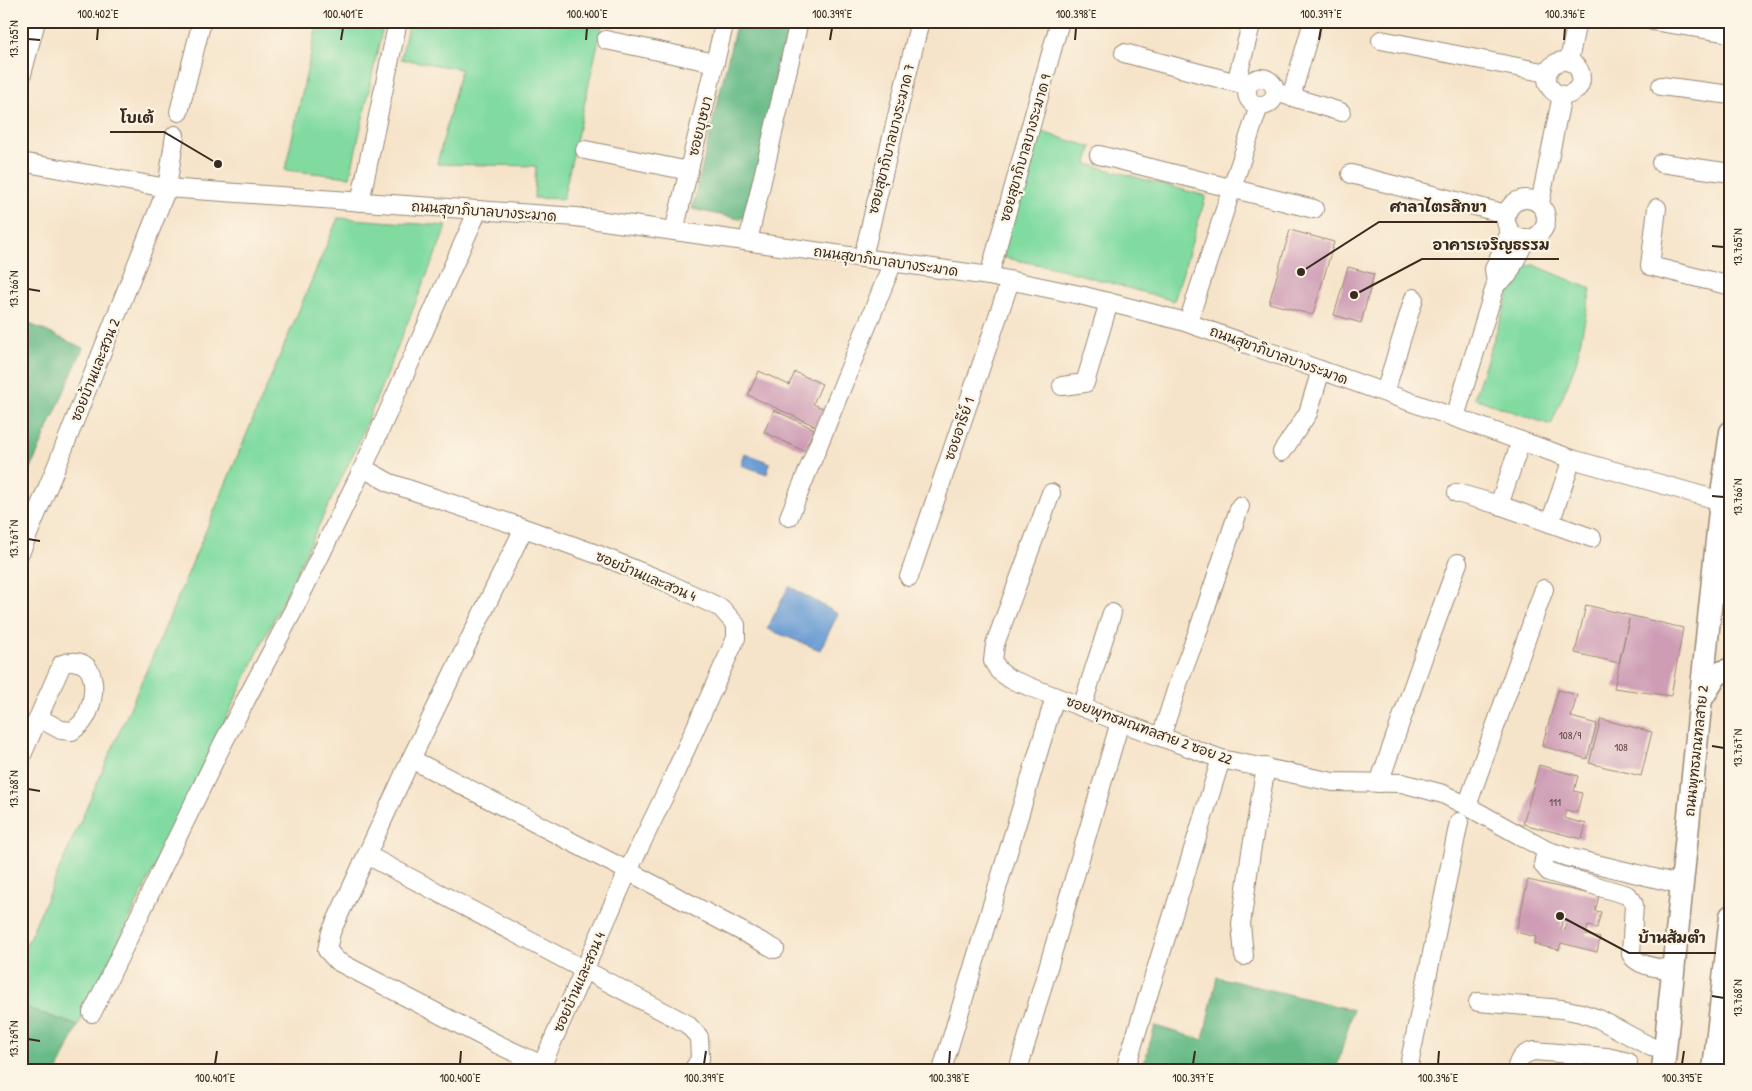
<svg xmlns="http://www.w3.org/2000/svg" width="1752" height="1091" font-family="'Patrick Hand','Playpen Sans Thai',sans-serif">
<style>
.green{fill:#81dba1;stroke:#5e8260}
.forest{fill:#68bb87;stroke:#527252}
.water{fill:#699cd4;stroke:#526379}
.building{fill:#ce9cb5;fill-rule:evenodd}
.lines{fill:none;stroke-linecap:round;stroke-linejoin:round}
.minor-casing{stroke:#988774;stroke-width:20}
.major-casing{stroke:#988774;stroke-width:25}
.minor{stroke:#fff;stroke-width:18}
.major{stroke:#fff;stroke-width:22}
.ticks{fill:none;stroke:#3b2a1e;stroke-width:2}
.labels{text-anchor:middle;stroke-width:4.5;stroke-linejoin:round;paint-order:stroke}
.number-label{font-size:11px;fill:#604644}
.street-label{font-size:14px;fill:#3b2a1e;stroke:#fcf5e5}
.leader{fill:none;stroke:#3b2a1e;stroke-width:2}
.callout-dot{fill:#3b2a1e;stroke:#fcf5e5;stroke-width:2}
.callout-label{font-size:15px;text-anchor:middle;font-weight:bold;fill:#3b2a1e;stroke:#fcf5e5;stroke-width:4.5;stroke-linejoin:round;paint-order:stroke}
.neatline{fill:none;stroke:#3b2a1e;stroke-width:2}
.ticks-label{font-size:12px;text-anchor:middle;fill:#3b2a1e}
</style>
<rect width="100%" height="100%" fill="#fcf5e5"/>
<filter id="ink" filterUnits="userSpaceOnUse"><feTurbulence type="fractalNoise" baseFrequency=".02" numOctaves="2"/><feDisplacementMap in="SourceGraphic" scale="10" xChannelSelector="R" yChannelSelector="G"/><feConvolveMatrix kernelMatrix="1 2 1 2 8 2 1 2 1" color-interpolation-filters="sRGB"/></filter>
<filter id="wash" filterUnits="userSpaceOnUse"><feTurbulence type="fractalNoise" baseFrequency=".0096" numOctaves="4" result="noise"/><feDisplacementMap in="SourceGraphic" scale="20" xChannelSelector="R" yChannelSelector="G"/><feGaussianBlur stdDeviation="1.12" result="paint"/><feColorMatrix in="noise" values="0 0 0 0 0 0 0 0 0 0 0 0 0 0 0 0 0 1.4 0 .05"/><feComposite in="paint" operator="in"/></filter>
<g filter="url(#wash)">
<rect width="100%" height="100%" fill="#f6e4ca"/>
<g class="green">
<polygon points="318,21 384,21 350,177 285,170"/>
<polygon points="409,21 603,21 563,199 534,198 536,166 437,164 461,69 401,59"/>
<polygon points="1035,130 1091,147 1087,164 1206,196 1174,301 1061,269 1001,257"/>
<polygon points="338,218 447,226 357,446 78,1026 21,1006 21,957 158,644"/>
<polygon points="1534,265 1591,289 1576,363 1551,425 1474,398 1518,267"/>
</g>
<g class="forest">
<polygon points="737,21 792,21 747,216 739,219 692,209"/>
<polygon points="21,320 83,348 21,491"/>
<polygon points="1217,977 1353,1010 1336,1070 1142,1070 1155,1026 1203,1040"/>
<polygon points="21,1006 78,1026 58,1070 21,1070"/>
</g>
<g class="water">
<polygon points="745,453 770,463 767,474 741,465"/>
<polygon points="789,586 838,614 820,650 767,629"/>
</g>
<g id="blocks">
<g class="building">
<polygon points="1290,230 1334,242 1313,315 1269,303"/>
<polygon points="1348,267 1374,274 1361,323 1334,315"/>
<polygon points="759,371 789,385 795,372 822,384 813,404 825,409 817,427 748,395"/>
<polygon points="774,410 814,429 804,451 764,432"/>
<polygon points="1586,605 1683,628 1671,696 1614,688 1629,619 1619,663 1575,653"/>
<polygon points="1558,690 1577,695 1571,717 1597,724 1587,759 1542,746"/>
<polygon points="1601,719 1652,732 1641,776 1589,763"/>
<polygon points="1539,765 1578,776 1574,791 1582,793 1577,813 1566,810 1564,818 1586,824 1582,839 1523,824"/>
<path d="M1528,880L1599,896L1595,911L1601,912L1597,928L1588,926L1586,935L1600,938L1597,952L1561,943L1559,950L1534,944L1536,937L1516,932ZM1562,919L1567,921L1565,930L1561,929Z"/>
</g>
</g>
</g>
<g filter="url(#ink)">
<use href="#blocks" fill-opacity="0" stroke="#988774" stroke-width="1"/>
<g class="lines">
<g class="minor-casing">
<g id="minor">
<polyline points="1653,21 1731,33"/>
<polyline points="606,40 715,63"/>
<polyline points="1381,40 1547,73"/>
<polyline points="1124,53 1248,86"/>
<circle cx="1564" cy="78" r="17"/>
<polyline points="1569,61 1577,21"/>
<polyline points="21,78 36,21"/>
<circle cx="1261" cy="92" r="14"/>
<polyline points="1236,83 1252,21"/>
<polyline points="1661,86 1731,95"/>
<polyline points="1282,94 1341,112"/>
<polyline points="1291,97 1313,21"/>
<polyline points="179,112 202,21"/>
<polyline points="585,150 689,171"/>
<polyline points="1099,155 1314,209"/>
<polyline points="21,162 167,188 576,217 989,276 1080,295 1182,321 1572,459 1721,501"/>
<polyline points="1661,163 1731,173"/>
<polyline points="1351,174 1506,214"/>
<circle cx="1526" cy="219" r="20"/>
<polyline points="360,202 398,21"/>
<polyline points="1540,203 1562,95"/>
<polyline points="1657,208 1650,266 1731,286"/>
<polyline points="478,210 363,468 390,483 524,528 599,555 661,580 721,608 736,625 736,638 670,784 628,871 542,1065 497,1044 337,961 327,950 331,932 411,759 524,528"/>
<polyline points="674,231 725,21"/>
<polyline points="748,241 799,21"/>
<polyline points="863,257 920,21"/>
<polyline points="989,276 1060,21"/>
<polyline points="1496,284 1508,275 1526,239"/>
<polyline points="1188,322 1259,106"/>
<polyline points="1062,386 1085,383 1109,302"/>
<polyline points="1385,392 1414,298"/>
<polyline points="1455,417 1496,284 1494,269 1510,232"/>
<polyline points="1282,452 1308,413 1321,370"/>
<polyline points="1051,493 995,644 993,661 999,671 1010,679 1120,722 1221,759 1333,782 1402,783 1443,794 1467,806 1546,850 1567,857 1683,885"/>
<polyline points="1457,493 1499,505 1592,538"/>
<polyline points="1499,505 1521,441"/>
<polyline points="789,517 893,262"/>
<polyline points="1550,523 1572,459"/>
<polyline points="21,551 57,465 167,188 175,135"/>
<polyline points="909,577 1010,281"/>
<polyline points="1082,707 1112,613"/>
<polyline points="1161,737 1179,681 1197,634 1240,506"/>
<path d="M21,757L62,664C100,651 98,699 84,720C82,724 76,728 72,731L61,730L39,718"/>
<polyline points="411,759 628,871 775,949"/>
<polyline points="1379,783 1424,655 1458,563"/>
<polyline points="1467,806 1544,589"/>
<path d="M1546,850L1543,865L1549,872L1627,895L1632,900L1634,905L1631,954C1637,967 1660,968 1674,970"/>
<polyline points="367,855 687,1024 699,1037 700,1059 693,1070"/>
<polyline points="1244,956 1241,924 1251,852 1266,767"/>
<polyline points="1478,1002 1562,1009 1581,1013 1599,1019 1651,1047 1665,1050"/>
<polyline points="92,1013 223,743 293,611 363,468"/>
<polyline points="942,1070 1055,697"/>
<polyline points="1018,1070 1120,722"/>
<polyline points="1125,1070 1221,759"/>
<polyline points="1408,1070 1459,822"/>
<path d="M1516,1070C1519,1058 1522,1054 1534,1051L1607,1057L1628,1062"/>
</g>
</g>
<g class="major-casing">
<g id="major">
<polyline points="1702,698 1717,674 1731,669"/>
<polyline points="1663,1070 1721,501 1731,432"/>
<polyline points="1714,1070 1731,916"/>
</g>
</g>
<use href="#minor" class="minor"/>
<use href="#major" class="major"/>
</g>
</g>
<path class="ticks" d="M28,39L40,40M97,40L98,28M341,40L343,28M586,40L587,28M830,40L832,28M1075,40L1076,28M1319,40L1321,28M1564,40L1565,28M1712,246L1724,247M28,289L40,291M1712,496L1724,497M28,539L40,541M1712,746L1724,748M28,789L40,791M1712,996L1724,998M28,1039L40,1041M215,1064L217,1051M460,1064L461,1051M704,1064L706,1051M949,1064L950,1051M1193,1064L1195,1051M1438,1064L1439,1051M1682,1064L1684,1051"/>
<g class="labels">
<g class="number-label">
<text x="1570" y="739">108/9</text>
<text x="1621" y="751">108</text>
<text x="1555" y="806">111</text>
</g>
<g class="street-label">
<text transform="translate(700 126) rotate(-76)" y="5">ซอยบุษบา</text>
<text transform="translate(891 139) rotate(-76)" y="5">ซอยสุขาภิบาลบางระมาด 7</text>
<text transform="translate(1025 148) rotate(-74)" y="5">ซอยสุขาภิบาลบางระมาด 9</text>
<text transform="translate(484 211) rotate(4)" y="5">ถนนสุขาภิบาลบางระมาด</text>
<text transform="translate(886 261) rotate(8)" y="5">ถนนสุขาภิบาลบางระมาด</text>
<text transform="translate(1279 355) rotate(20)" y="5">ถนนสุขาภิบาลบางระมาด</text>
<text transform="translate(95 370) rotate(-68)" y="5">ซอยบ้านและสวน 2</text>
<text transform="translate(959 429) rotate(-71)" y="5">ซอยอารีย์ 1</text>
<text transform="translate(646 576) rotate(23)" y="5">ซอยบ้านและสวน 4</text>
<text transform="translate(1149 730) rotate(20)" y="5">ซอยพุทธมณฑลสาย 2 ซอย 22</text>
<text transform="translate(1696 751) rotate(-84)" y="5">ถนนพุทธมณฑลสาย 2</text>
<text transform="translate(579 982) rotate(-66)" y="5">ซอยบ้านและสวน 4</text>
</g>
</g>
<path class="leader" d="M218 164L164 132H110M1301 272L1379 222H1497M1354 295L1422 259H1559M1560 916L1629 953H1716"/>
<g class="callout-dot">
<circle cx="218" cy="164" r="5"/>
<circle cx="1301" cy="272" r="5"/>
<circle cx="1354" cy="295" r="5"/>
<circle cx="1560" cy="916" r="5"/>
</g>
<g class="callout-label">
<text x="137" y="123">โบเต้</text>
<text x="1438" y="212">ศาลาไตรสิกขา</text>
<text x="1491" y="250">อาคารเจริญธรรม</text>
<text x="1672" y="943">บ้านส้มตำ</text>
</g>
<rect width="1752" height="1091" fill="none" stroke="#fcf5e5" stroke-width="55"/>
<rect x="28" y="28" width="1696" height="1036" class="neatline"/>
<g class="ticks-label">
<text x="98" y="18">100.402°E</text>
<text x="343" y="18">100.401°E</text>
<text x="587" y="18">100.400°E</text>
<text x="832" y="18">100.399°E</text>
<text x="1076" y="18">100.398°E</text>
<text x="1321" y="18">100.397°E</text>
<text x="1565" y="18">100.396°E</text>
<text transform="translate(14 39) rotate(-90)" y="4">13.765°N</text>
<text transform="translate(1738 247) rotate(-90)" y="4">13.765°N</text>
<text transform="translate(14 289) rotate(-90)" y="4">13.766°N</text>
<text transform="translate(1738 497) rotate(-90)" y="4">13.766°N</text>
<text transform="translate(14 539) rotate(-90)" y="4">13.767°N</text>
<text transform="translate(1738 748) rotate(-90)" y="4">13.767°N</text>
<text transform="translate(14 789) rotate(-90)" y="4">13.768°N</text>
<text transform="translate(1738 998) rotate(-90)" y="4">13.768°N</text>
<text transform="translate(14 1039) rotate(-90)" y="4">13.769°N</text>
<text x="215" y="1082">100.401°E</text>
<text x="460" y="1082">100.400°E</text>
<text x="704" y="1082">100.399°E</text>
<text x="949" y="1082">100.398°E</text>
<text x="1193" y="1082">100.397°E</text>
<text x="1438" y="1082">100.396°E</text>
<text x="1682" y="1082">100.395°E</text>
</g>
</svg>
